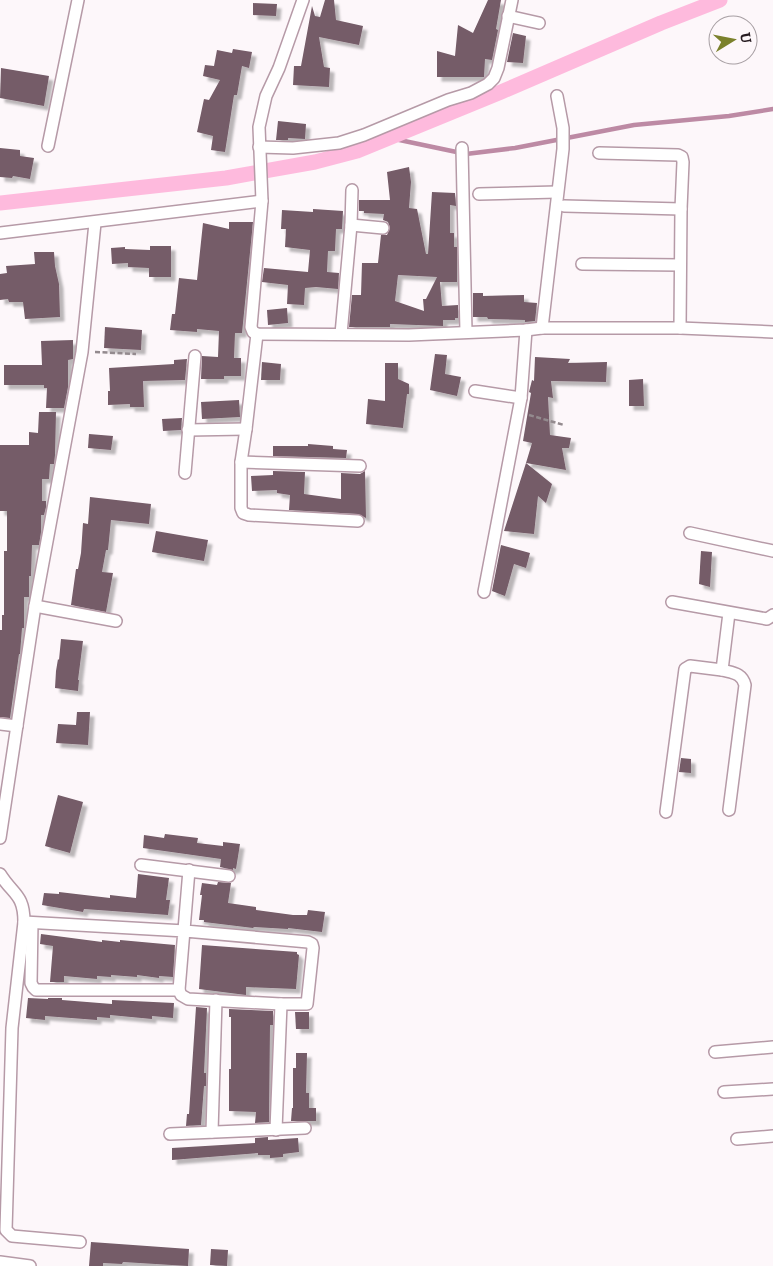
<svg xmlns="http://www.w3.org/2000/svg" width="773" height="1266" font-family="Literata,serif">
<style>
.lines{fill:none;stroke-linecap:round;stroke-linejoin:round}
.stream{stroke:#bd8aa4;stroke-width:4.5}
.canal{stroke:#febadd;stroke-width:15}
.building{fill:#745b67;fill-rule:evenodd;filter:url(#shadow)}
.minor-casing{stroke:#b69aa7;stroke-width:14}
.path{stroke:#938a8e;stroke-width:2.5;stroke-dasharray:5 2.5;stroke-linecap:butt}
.minor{stroke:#fff;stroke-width:11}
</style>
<defs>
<filter id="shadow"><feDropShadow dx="4.5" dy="4.5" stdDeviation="1" flood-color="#0004"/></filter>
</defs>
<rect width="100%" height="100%" fill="#fdf7fa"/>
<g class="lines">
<polyline class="stream" points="390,138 466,154 515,148 634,125 729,116 773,109"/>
<polyline class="canal" points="0,203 226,178 315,162 357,151 501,92 661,23 720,0"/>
</g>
<g class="building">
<polygon points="325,0 334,0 336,20 363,26 359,45 319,37 324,67 330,68 329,87 293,85 294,66 301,66 312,6 315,16 320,17"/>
<polygon points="488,0 501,0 496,29 498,30 492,60 485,59 484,77 437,77 437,51 455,56 458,25 473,33"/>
<polygon points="253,3 277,4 276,16 253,15"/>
<polygon points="513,33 526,36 523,63 507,62"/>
<polygon points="233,49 252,52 249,68 242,66 237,95 234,95 225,152 211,150 213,136 197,132 204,99 209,100 220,80 203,76 205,65 214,66 217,50 232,53"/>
<polygon points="1,68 49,76 44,106 0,98"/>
<polygon points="278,121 306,124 305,139 288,138 288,140 276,140"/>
<polygon points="0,148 20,150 20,156 34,158 30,179 13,176 12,178 0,177"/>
<path d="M409,167L411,182L409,208L417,209L426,254H428L432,192L455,193L456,206L450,205V233H454V247H457V282H440L442,306L458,305V318H455V320H443V326L390,324V327H349L352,295H361L362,263H378L381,235H387L390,228L388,222L383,220L384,214L364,213V211H359V200H390L387,172ZM398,275L437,277L426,299H423L424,311L395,301Z"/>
<polygon points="313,209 343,211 342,229 336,229 335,251 328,251 327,272 339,273 338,289 316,287 305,288 304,305 287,304 288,285 262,282 264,268 308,272 310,250 285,247 286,229 281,229 282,210 313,212"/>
<polygon points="229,222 253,222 242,333 235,333 234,358 241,358 241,376 224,376 224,379 201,379 202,356 218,357 219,331 197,329 197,332 170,330 172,314 175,314 179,278 197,280 203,223 229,229"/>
<polygon points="150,246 171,246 171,277 149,277 149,268 128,267 128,263 112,264 111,248 125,247 125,249 150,250"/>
<polygon points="34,252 54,252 55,266 59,284 60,317 25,319 23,302 9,302 8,299 0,300 0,274 7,273 6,266 35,264"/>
<polygon points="473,293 483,293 483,296 524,295 524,302 537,303 535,321 525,322 525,320 488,319 487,317 473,317"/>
<polygon points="287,308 288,323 268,325 267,310"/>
<polygon points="105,327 142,330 141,350 104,348"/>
<polygon points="73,340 73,359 68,360 68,387 64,408 46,408 47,388 44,388 44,385 4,385 4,365 42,365 41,341"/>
<polygon points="435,354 447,355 445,374 461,377 457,396 430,390"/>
<polygon points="535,357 570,359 568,363 607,362 606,382 551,381 553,398 548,397 550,435 571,438 569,448 562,448 566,470 526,463 532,443 523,441 531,393 529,392 532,380 534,381"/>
<polygon points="187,359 185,380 143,381 144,407 130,407 130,404 108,405 108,391 110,391 109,368 174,364 174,360"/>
<polygon points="262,362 281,364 280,380 261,380"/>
<polygon points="385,363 398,363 398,379 409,384 409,394 407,394 403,428 366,424 368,399 385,401"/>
<polygon points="643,379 644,406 629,406 629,380"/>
<polygon points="239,400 240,417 202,419 201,402"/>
<polygon points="39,412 56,412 55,455 54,464 50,464 49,479 42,479 42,501 46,501 46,507 44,515 41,515 41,532 39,545 32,545 31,576 29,576 29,597 24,597 24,628 22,628 20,654 19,654 10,718 0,717 0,630 2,630 2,615 4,615 4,551 7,551 7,511 0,511 0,445 29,445 29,432 38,433"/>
<polygon points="182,418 181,430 163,431 162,419"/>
<polygon points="89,434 113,436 111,450 88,448"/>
<polygon points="308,444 333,446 333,449 347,450 346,458 273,456 273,446 308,446"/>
<polygon points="526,463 552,484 546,503 538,496 534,534 504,531"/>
<polygon points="273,471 305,472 304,494 341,499 341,473 360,474 365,471 366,518 358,514 289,510 290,495 277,493 277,490 252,491 251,476 273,475"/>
<polygon points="90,497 151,504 149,524 111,520 108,550 106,550 102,572 113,573 106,612 71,605 76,569 78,569 81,553 83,523 88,524"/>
<polygon points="156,531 208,540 204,561 152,552"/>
<polygon points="501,545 530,553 526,568 514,564 505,596 492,591"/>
<polygon points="701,551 712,552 710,587 699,584"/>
<polygon points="61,639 83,641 78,680 79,680 78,691 55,688 56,671 58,659 59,660"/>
<polygon points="77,712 90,712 88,745 56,743 58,724 76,725"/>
<polygon points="681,758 691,759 691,773 679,772"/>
<polygon points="58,795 83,802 70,853 45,846"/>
<polygon points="165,834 198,838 197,843 223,846 223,842 240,844 236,869 233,868 233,870 220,867 221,859 143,848 144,835 164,838"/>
<polygon points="138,874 169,878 166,900 170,900 168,915 84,909 83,912 42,905 44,893 59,894 59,892 110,898 110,895 136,898"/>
<polygon points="218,882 231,883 228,903 256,907 256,910 293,915 307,915 308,910 325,912 322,932 288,928 288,929 254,927 253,928 204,922 204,920 199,920 202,895 200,895 202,883 217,885"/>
<polygon points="41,934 102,942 102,940 120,942 120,940 175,945 173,977 159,976 159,978 137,975 137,977 111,975 111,977 97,976 97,979 64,976 64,982 50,982 53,946 40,944"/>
<polygon points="202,945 297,952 297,954 299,955 296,989 246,987 246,995 199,989"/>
<polygon points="28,998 48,999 48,998 62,998 62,1000 112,1004 112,1000 174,1003 173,1018 152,1016 152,1019 110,1015 110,1018 97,1017 97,1020 45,1016 45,1020 26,1018"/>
<polygon points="196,1007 207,1008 204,1073 206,1073 206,1086 204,1086 201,1125 186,1126 187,1114 189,1114"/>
<polygon points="229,1009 273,1011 273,1025 270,1025 269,1122 255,1123 256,1112 229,1111 229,1069 231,1069 231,1017 229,1017"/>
<polygon points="295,1012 309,1012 309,1029 296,1029"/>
<polygon points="296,1053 307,1053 306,1093 309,1093 309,1108 316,1108 316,1121 291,1121 292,1108 293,1108 293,1068 296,1068"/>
<polygon points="268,1137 268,1140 298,1138 299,1152 283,1154 283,1157 270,1158 270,1155 258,1155 258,1153 172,1160 172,1148 255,1143 255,1138"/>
<polygon points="91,1242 189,1249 188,1266 123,1262 122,1264 103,1263 103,1266 89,1266"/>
<polygon points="211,1249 228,1250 227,1266 210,1265"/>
</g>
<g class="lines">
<g class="minor-casing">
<g id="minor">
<polyline points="303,0 279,68 266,96 259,127 262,201 251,327 253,332 257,334 409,335 526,330 542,328 680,328 773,332"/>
<polyline points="508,16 539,23"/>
<polyline points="48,146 78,0"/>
<polyline points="259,147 293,148 339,143 364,135 448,100 471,93 488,84 494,78 498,68 512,0"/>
<polyline points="462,148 466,332"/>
<polyline points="599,153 678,155 682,157 683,162 681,209 680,328"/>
<polyline points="479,194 557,192"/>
<polyline points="564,206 681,209"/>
<polyline points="351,225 383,228"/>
<polyline points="0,233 262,201"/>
<polyline points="582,264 680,265"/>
<polyline points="542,328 563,149 563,128 557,96"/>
<polyline points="257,334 246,429 241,462 241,508 243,513 249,515 358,521"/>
<polyline points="341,334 351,225 352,190"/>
<polyline points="475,391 521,398"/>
<polyline points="188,430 246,429"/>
<polyline points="241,462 360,466"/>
<polyline points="185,473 195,356"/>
<polyline points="690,533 773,551"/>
<polyline points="484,592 521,398 526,330"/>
<polyline points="672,602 767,619 773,615"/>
<polyline points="35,606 116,621"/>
<polyline points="0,724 17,726"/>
<path d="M729,810L745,685C742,673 733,673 722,670L729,613"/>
<polyline points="666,812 685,669 690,666 722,670"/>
<polyline points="0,838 35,606 82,352 95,223"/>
<polyline points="141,865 229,876"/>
<path d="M0,874C13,895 24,894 24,922L12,1028L6,1230L12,1236L80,1242"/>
<polyline points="24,922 185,931 308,942 312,944 313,948 307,1004 281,1004 188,999 181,995 179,990 189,870"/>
<polyline points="32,923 31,983 33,987 36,990 179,990"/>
<polyline points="715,1052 773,1047"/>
<polyline points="724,1092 773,1089"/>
<polyline points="276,1130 281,1004"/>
<polyline points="212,1132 216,1000"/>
<polyline points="170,1134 305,1128"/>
<polyline points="737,1139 773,1136"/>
<polyline points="0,1262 30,1266"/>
</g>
</g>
<g class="path">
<polyline points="95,352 136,354"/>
<polyline points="529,415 564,425"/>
</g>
<use href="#minor" class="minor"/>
</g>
<g transform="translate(733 40) rotate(80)"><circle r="24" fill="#fdf7fa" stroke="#a79fa3"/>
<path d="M0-4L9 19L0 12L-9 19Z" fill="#7b812c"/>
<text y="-8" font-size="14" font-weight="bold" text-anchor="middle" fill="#261b20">U</text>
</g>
</svg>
